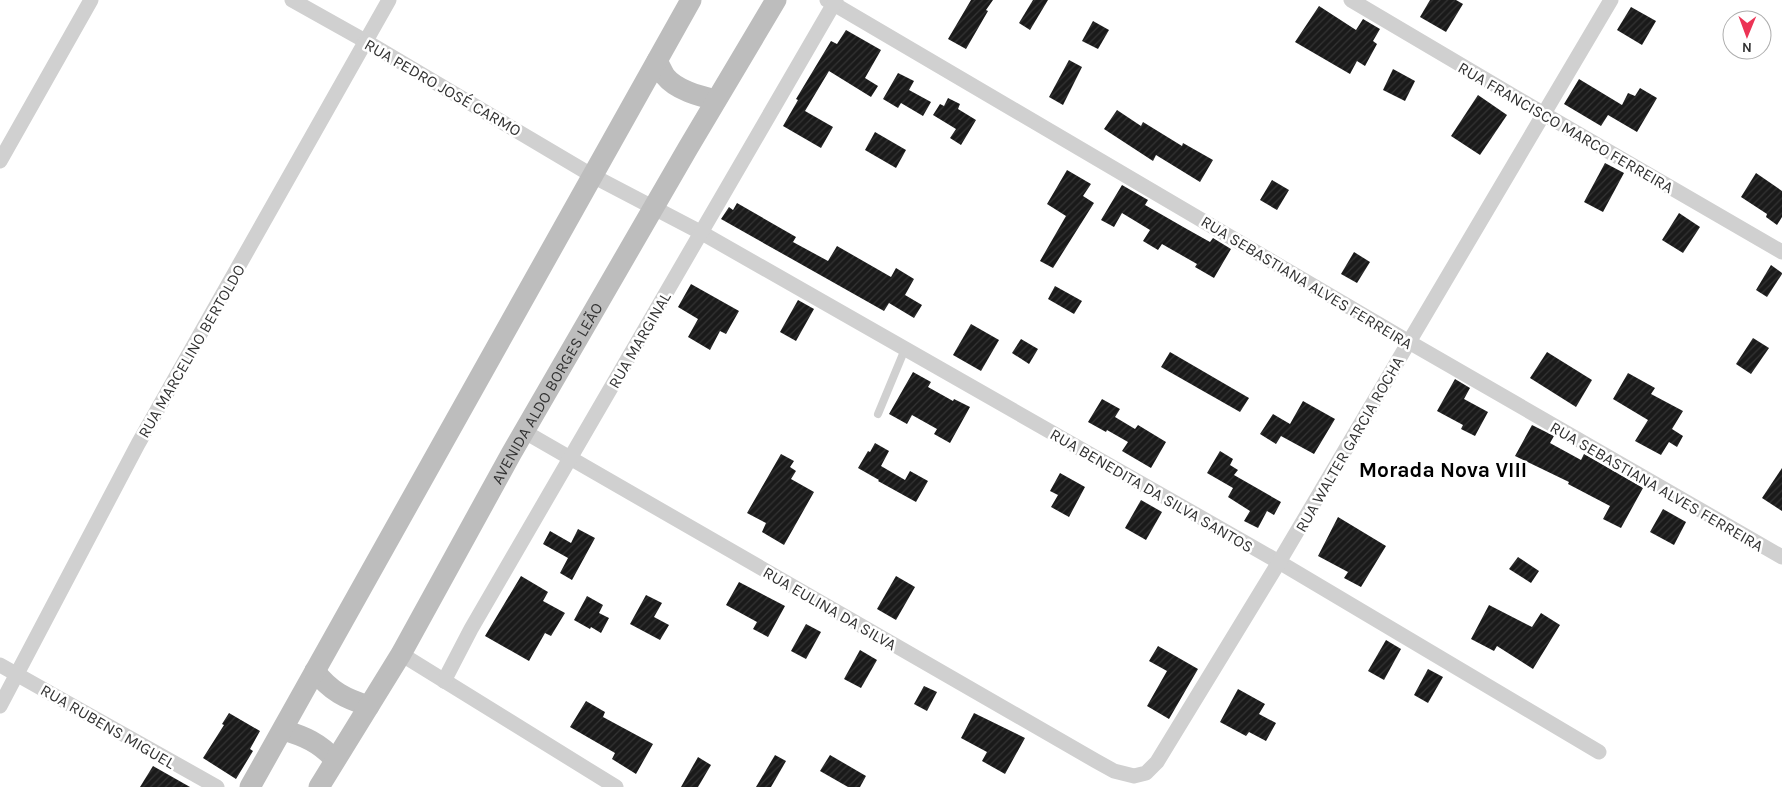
<svg xmlns="http://www.w3.org/2000/svg" width="1782" height="787" font-family="Karla,sans-serif">
<style>
.building{fill:url(#building-hatch)}
.lines{fill:none;stroke-linecap:round;stroke-linejoin:round}
.lane{stroke:#d0d0d0;stroke-width:8}
.street{stroke:#d0d0d0;stroke-width:15}
.secondary{stroke:#bdbdbd;stroke-width:21}
.labels{text-anchor:middle;stroke-width:5;stroke-linejoin:round;paint-order:stroke}
.street-label{font-size:16px;fill:#333;stroke:#fff}
.district-label{font-size:21px;font-weight:bold;fill:#000;stroke:#fff}
</style>
<defs>
<pattern id="building-hatch" width="6" height="6" patternUnits="userSpaceOnUse" patternTransform="scale(1.25)"><rect width="6" height="6" fill="#1a1a1a"/><path d="M-1 1l2-2M0 6l6-6M5 7l2-2" fill="none" stroke="#333"/></pattern>
</defs>
<rect width="100%" height="100%" fill="#fff"/>
<g class="building">
<polygon points="971,0 993,0 986,10 988,11 966,49 948,39"/>
<polygon points="1033,0 1048,0 1030,30 1019,23"/>
<polygon points="1430,0 1456,0 1463,4 1446,32 1420,17"/>
<polygon points="1319,6 1356,30 1363,19 1380,29 1373,41 1377,44 1365,66 1357,61 1350,74 1295,42"/>
<polygon points="1631,7 1656,21 1642,45 1617,30"/>
<polygon points="1093,21 1109,30 1098,49 1082,41"/>
<polygon points="846,30 881,50 865,78 878,86 871,97 829,71 805,111 833,127 821,148 783,126 798,100 796,99 831,41 837,44"/>
<polygon points="1069,60 1082,67 1063,105 1049,97"/>
<polygon points="1393,69 1415,81 1405,101 1383,90"/>
<polygon points="898,73 914,81 909,90 931,102 923,116 901,103 898,108 883,99"/>
<polygon points="1579,79 1622,105 1628,93 1635,96 1640,88 1657,98 1637,132 1608,115 1601,126 1564,104"/>
<polygon points="1478,95 1507,115 1480,155 1451,136"/>
<polygon points="948,98 960,104 958,109 976,120 961,145 950,138 956,129 933,115 940,104 944,106"/>
<polygon points="1117,110 1141,126 1143,122 1182,146 1183,143 1213,160 1200,182 1156,155 1153,161 1104,129"/>
<polygon points="875,132 906,150 896,168 865,150"/>
<polygon points="1605,163 1624,173 1603,212 1584,202"/>
<polygon points="1067,170 1091,184 1083,196 1094,203 1053,268 1040,261 1066,216 1047,204"/>
<polygon points="1756,173 1782,191 1782,217 1777,225 1766,217 1767,214 1741,197"/>
<polygon points="1272,180 1289,190 1277,210 1260,200"/>
<polygon points="1122,185 1148,200 1145,205 1185,228 1210,242 1213,238 1231,249 1214,278 1195,267 1197,264 1162,244 1158,250 1143,241 1150,230 1122,213 1114,227 1101,220"/>
<polygon points="737,203 796,237 793,242 828,261 837,246 891,277 896,268 914,279 905,295 922,305 914,318 889,303 884,311 721,219 729,207 733,210"/>
<polygon points="1679,213 1700,227 1683,253 1662,240"/>
<polygon points="1354,252 1370,262 1357,283 1341,274"/>
<polygon points="1771,265 1782,273 1782,274 1767,297 1756,290"/>
<polygon points="691,284 739,311 726,334 720,331 710,350 688,337 698,319 678,307"/>
<polygon points="1055,286 1082,301 1074,314 1048,299"/>
<polygon points="798,300 814,309 796,341 780,332"/>
<polygon points="971,324 999,340 981,371 953,355"/>
<polygon points="1753,338 1769,348 1751,374 1736,364"/>
<polygon points="1021,339 1038,349 1029,364 1012,353"/>
<polygon points="1170,352 1249,398 1240,412 1161,367"/>
<polygon points="1547,352 1592,380 1576,407 1530,378"/>
<polygon points="913,372 931,382 928,387 953,401 954,399 970,407 950,443 934,434 937,429 912,415 907,424 889,414"/>
<polygon points="1628,373 1655,388 1651,394 1683,411 1672,429 1683,436 1677,447 1669,442 1661,455 1635,441 1648,420 1613,399"/>
<polygon points="1455,379 1470,388 1464,399 1488,412 1475,436 1461,429 1463,425 1437,411"/>
<polygon points="1102,399 1120,409 1115,417 1135,429 1138,425 1166,442 1151,468 1122,451 1128,442 1107,430 1106,432 1088,422"/>
<polygon points="1303,401 1335,419 1314,454 1281,436 1276,444 1260,434 1273,414 1290,424"/>
<polygon points="1532,425 1554,436 1550,443 1581,460 1584,454 1643,488 1621,528 1603,519 1610,506 1568,484 1569,482 1515,456"/>
<polygon points="875,443 889,451 881,466 905,480 910,471 928,481 916,502 878,481 879,480 858,468 868,451 870,452"/>
<polygon points="1220,451 1233,459 1230,465 1238,470 1234,475 1281,502 1274,515 1267,511 1258,528 1244,521 1250,511 1228,497 1233,488 1207,473"/>
<polygon points="781,454 794,461 790,467 796,471 791,479 814,492 784,545 762,532 766,523 747,513"/>
<polygon points="1782,468 1782,511 1762,498"/>
<polygon points="1060,473 1085,487 1069,517 1051,507 1058,495 1050,491"/>
<polygon points="1141,500 1162,512 1146,540 1125,528"/>
<polygon points="1663,509 1686,522 1674,545 1650,532"/>
<polygon points="1338,517 1386,546 1361,587 1344,578 1348,572 1318,556"/>
<polygon points="578,529 595,538 572,580 560,573 568,558 543,544 550,531 571,543"/>
<polygon points="1518,557 1539,571 1531,583 1509,569"/>
<polygon points="521,576 548,592 543,601 565,613 551,636 545,633 529,661 485,636"/>
<polygon points="896,576 915,587 896,620 877,609"/>
<polygon points="739,582 785,606 768,637 753,629 757,622 726,605"/>
<polygon points="646,595 662,603 654,617 669,625 660,640 630,624"/>
<polygon points="587,596 603,605 599,613 609,618 601,633 591,627 590,629 574,620"/>
<polygon points="1489,605 1532,627 1541,613 1560,625 1533,669 1497,646 1494,651 1471,639"/>
<polygon points="806,624 821,632 806,659 791,651"/>
<polygon points="1386,640 1401,649 1384,680 1368,671"/>
<polygon points="1158,646 1198,669 1169,719 1147,706 1167,671 1149,661"/>
<polygon points="860,650 877,660 861,688 844,679"/>
<polygon points="1428,669 1443,677 1428,703 1414,695"/>
<polygon points="924,686 937,692 927,711 914,704"/>
<polygon points="1238,689 1265,704 1259,714 1276,723 1266,741 1249,732 1246,736 1220,722"/>
<polygon points="586,701 605,712 603,717 653,744 636,774 612,759 615,753 570,727"/>
<polygon points="229,713 260,731 250,749 253,751 236,779 203,758 224,725 222,724"/>
<polygon points="974,713 1025,738 1005,774 982,761 987,752 961,738"/>
<polygon points="775,755 786,761 771,787 756,787"/>
<polygon points="830,755 866,776 860,787 848,787 820,771"/>
<polygon points="698,757 711,765 698,787 681,787"/>
<polygon points="153,766 190,787 140,787"/>
</g>
<g class="lines">
<polyline class="lane" points="878,414 905,349"/>
<g class="street">
<polyline points="292,0 367,42 593,176 702,233 1279,562 1599,752"/>
<polyline points="827,0 1409,342 1782,557"/>
<polyline points="1351,0 1544,114 1782,252"/>
<polyline points="0,161 91,0"/>
<polyline points="525,432 1096,761 1114,771 1134,776 1146,773 1157,762 1279,562 1611,0"/>
<polyline points="401,654 616,787"/>
<polyline points="0,665 217,787"/>
<polyline points="444,681 471,629 836,0"/>
<polyline points="0,706 138,444 389,0"/>
</g>
<g class="secondary">
<path d="M657,61C660,66 662,71 665,76C676,90 699,96 716,100"/>
<path d="M315,671C330,691 346,699 369,706"/>
<path d="M283,730C304,736 320,743 335,760"/>
<polyline points="250,787 691,0"/>
<path id="s1" d="M319,787L401,654L511,454L688,148L776,0"/>
</g>
</g>
<g class="labels">
<g class="street-label">
<text transform="translate(443 87) rotate(30)" y="6">RUA PEDRO JOSÉ CARMO</text>
<text transform="translate(1566 127) rotate(30)" y="6">RUA FRANCISCO MARCO FERREIRA</text>
<text transform="translate(1307 282) rotate(31)" y="6">RUA SEBASTIANA ALVES FERREIRA</text>
<text transform="translate(639 340) rotate(-60)" y="6">RUA MARGINAL</text>
<text transform="translate(191 351) rotate(-60)" y="6">RUA MARCELINO BERTOLDO</text>
<text dy="6" stroke="none"><textPath href="#s1" startOffset="455">AVENIDA ALDO BORGES LEÃO</textPath></text>
<text transform="translate(1349 444) rotate(-60)" y="6">RUA WALTER GARCIA ROCHA</text>
<text transform="translate(1657 486) rotate(30)" y="6">RUA SEBASTIANA ALVES FERREIRA</text>
<text transform="translate(1152 490) rotate(30)" y="6">RUA BENEDITA DA SILVA SANTOS</text>
<text transform="translate(830 608) rotate(30)" y="6">RUA EULINA DA SILVA</text>
<text transform="translate(108 726) rotate(30)" y="6">RUA RUBENS MIGUEL</text>
</g>
<g class="district-label">
<text x="1443" y="477">Morada Nova VIII</text>
</g>
</g>
<g transform="translate(1747 35) rotate(181)"><circle r="24" fill="#ffffff" stroke="#adadad"/>
<path d="M0-4L9 19L0 12L-9 19Z" fill="#ec3355"/>
<text y="-8" font-size="14" font-weight="bold" text-anchor="middle" fill="#333333">N</text>
</g>
</svg>
